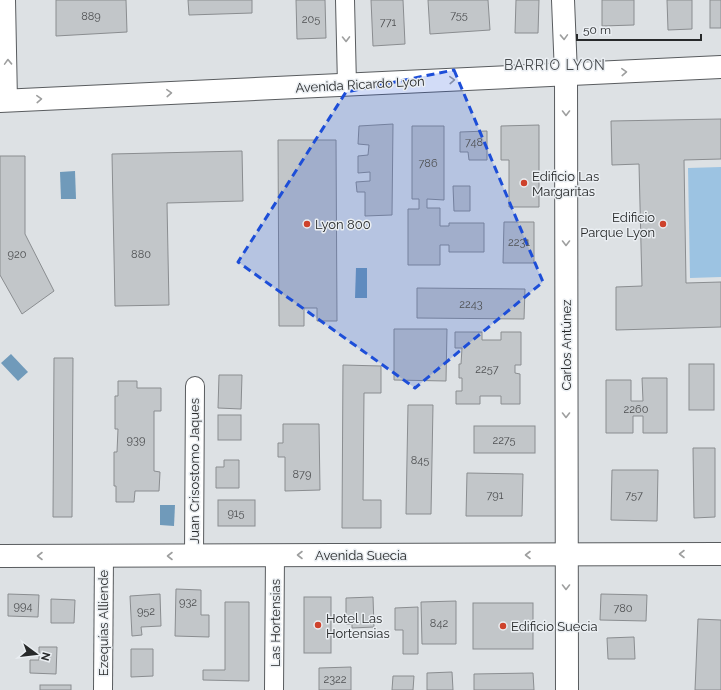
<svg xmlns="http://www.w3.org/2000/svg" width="721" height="690" font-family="Raleway,sans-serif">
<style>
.green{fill:#9cc3e2}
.water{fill:#709aba}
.building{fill:#c2c6c9;stroke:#8a8d90}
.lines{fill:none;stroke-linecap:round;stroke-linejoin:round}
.street-casing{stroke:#595c5f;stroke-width:20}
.secondary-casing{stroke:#595c5f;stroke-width:24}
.street{stroke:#fff;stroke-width:18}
.secondary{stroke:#fff;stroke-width:22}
.oneway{stroke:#9e9f9f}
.marked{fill:#1d4ed8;fill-opacity:0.2;stroke:#1d4ed8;stroke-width:3;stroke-dasharray:8 5;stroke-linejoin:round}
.poi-dot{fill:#ce422c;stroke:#eaeef2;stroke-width:1.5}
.labels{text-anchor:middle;stroke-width:3;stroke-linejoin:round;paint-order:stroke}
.number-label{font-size:11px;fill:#4e5052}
.street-label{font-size:13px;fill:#27292a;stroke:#eaeef2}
.poi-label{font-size:13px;fill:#27292a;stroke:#eaeef2;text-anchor:start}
.neighbourhood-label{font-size:14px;letter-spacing:1px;fill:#484b4e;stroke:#eaeef2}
</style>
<rect width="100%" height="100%" fill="#dde1e4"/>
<polygon class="green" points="721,167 721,277 690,278 688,168"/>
<g class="water">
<polygon points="75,171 76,199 61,199 60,172"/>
<polygon points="356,268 367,268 367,298 355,298"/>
<polygon points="11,354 28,372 18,381 1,363"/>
<polygon points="160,505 175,505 174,526 160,525"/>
</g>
<g class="building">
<polygon points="56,0 126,0 127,32 56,36"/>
<polygon points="188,0 252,0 252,13 189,15"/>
<polygon points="296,0 325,0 326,38 297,39"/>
<polygon points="371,0 403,0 405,44 373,46"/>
<polygon points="428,0 488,0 490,30 430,34"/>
<polygon points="516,0 539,0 538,33 515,33"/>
<polygon points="602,0 634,0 634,25 602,26"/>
<polygon points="667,0 692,0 692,29 668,30"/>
<rect x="710" y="0" width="11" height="28"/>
<polygon points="721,119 721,159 684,160 686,283 721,282 721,327 616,330 616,287 642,286 639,164 612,165 611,121"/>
<polygon points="393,124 392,215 365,216 365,192 357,192 356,182 370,181 370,172 358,173 358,156 368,155 369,145 358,144 359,126"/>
<polygon points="539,125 539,207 509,207 509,160 501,160 501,126"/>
<polygon points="412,126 444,126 444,200 427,199 427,208 440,208 440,226 449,226 449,223 484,223 484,252 449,252 449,245 440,245 440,265 408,265 408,209 419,209 419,199 412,199"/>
<polygon points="487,131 487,160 469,160 468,152 460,152 460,132"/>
<polygon points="278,140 336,140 337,321 317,321 317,308 304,308 304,326 279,326"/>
<polygon points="242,151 243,201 167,203 169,305 115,306 112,154"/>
<polygon points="0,156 25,156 25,234 54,291 22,314 0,275"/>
<polygon points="453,186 470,186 470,211 454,211"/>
<polygon points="504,222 534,222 534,263 503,263"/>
<polygon points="417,288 525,289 524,319 417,318"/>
<polygon points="394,329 447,329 446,381 394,380"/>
<polygon points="455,332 482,332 482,340 501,340 501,332 521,332 521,365 515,365 515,373 520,374 520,404 501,404 501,396 480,396 480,404 456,404 456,391 462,391 462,378 459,378 459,364 461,364 462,348 455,348"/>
<polygon points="54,358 73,358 72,517 53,517"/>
<rect x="689" y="364" width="25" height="46"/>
<polygon points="343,365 381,366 381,393 364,393 363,500 381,500 381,528 342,528"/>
<polygon points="219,375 242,375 241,409 218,408"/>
<polygon points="642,378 667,378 667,433 643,433 643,416 633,416 633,433 606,433 606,380 631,380 631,401 643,401"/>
<polygon points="118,381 137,381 137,388 161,388 161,411 154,411 154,471 160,472 159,491 135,491 134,502 116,502 116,486 114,486 114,452 117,452 118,429 115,429 115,396 118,396"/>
<polygon points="408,405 433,405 431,514 406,514"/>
<rect x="218" y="415" width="23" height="25"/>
<polygon points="283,424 319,424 320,490 285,491 285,457 278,457 278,443 283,443"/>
<rect x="474" y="426" width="61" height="27"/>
<polygon points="693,448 715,448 715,517 694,518"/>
<polygon points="224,460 239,460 239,488 216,488 216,467 224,467"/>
<polygon points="612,470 658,470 657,521 611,520"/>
<polygon points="467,473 523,474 522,516 466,516"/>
<rect x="218" y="500" width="37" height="26"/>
<polygon points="176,589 201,590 201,615 209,615 209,637 175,636"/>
<polygon points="8,594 39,595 38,617 8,616"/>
<polygon points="160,594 161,626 141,627 142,635 132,636 130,596"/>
<polygon points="601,594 647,595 646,621 600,620"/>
<rect x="304" y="597" width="27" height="56"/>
<polygon points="373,597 374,627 352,628 352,624 346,624 346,598"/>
<polygon points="51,599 75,600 74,623 51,623"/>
<polygon points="456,601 456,644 422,644 421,602"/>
<polygon points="225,602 249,602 249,681 203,680 203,670 225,670"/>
<rect x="473" y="603" width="60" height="46"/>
<polygon points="418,607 418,654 403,654 403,630 395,630 395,608"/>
<polygon points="698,619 721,620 721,690 695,690"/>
<polygon points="634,637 635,659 608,659 607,638"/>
<polygon points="39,647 57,647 56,674 30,673 30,660 39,660"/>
<polygon points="131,649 153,649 153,676 131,677"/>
<polygon points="351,667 351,690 319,690 319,668"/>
<polygon points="452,672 453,690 427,690 427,673"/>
<polygon points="533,673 534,690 474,690 474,674"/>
<polygon points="393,676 414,676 413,690 392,690"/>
<rect x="40" y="685" width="31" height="5"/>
</g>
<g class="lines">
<g class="street-casing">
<g id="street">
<polyline points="6,0 8,101"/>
<polyline points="345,0 347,85"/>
<polyline points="194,556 195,386"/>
<polyline points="103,690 104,556"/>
<polyline points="274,690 275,555"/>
</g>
</g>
<g class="secondary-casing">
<g id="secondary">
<polyline points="563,0 566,74 567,690"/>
<polyline points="0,101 721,67"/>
<polyline points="0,556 721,554"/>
</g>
</g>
<use href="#street" class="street"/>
<use href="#secondary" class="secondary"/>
</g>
<defs><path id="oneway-chevron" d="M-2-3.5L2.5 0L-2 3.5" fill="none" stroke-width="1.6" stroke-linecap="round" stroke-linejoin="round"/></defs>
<g class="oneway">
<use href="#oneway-chevron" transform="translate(564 37) rotate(88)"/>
<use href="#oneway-chevron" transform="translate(346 39) rotate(89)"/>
<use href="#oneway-chevron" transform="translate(8 62) rotate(-92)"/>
<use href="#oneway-chevron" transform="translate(624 72) rotate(-3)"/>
<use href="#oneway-chevron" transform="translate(452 80) rotate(-3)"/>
<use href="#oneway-chevron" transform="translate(169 93) rotate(-3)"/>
<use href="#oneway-chevron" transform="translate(39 99) rotate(-3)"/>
<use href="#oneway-chevron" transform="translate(566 113) rotate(90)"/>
<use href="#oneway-chevron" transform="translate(566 243) rotate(90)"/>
<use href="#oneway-chevron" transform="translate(566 415) rotate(90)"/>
<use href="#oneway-chevron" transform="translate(682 554) rotate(180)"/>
<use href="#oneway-chevron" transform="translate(300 555) rotate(180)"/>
<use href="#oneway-chevron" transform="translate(528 555) rotate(180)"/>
<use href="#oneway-chevron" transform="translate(40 556) rotate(180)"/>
<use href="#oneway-chevron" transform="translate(170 556) rotate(180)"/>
<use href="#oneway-chevron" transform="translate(566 587) rotate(90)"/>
</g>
<path class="marked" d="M454,70L543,282L415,388L238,262L346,92Z"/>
<g class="poi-dot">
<circle cx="524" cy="183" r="4"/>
<circle cx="307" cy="224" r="4"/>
<circle cx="663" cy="224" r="4"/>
<circle cx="318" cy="625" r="4"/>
<circle cx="503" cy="626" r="4"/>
</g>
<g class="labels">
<g class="number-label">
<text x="459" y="19">755</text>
<text x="91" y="20">889</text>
<text x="311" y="23">205</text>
<text x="388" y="26">771</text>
<text x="474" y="146">748</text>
<text x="428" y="167">786</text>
<text x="519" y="246">2231</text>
<text x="17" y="258">920</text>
<text x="141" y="258">880</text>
<text x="471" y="308">2243</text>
<text x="487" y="373">2257</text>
<text x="636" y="413">2260</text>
<text x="136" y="444">939</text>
<text x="504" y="444">2275</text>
<text x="420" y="464">845</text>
<text x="302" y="478">879</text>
<text x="495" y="499">791</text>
<text x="634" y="499">757</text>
<text x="236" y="517">915</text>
<text x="188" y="606">932</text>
<text x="23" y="610">994</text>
<text x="623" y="612">780</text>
<text x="146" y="615">952</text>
<text x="439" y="627">842</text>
<text x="335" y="683">2322</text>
</g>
<g class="street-label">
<text transform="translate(360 84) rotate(-3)" y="5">Avenida Ricardo Lyon</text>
<text transform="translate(566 345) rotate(-90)" y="5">Carlos Antúnez</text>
<text transform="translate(194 471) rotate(-90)" y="5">Juan Crisostomo Jaques</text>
<text x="361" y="560">Avenida Suecia</text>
<text transform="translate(103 623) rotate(-90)" y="5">Ezequías Alliende</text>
<text transform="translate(275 623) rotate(-90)" y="5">Las Hortensias</text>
</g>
<g class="poi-label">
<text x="532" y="181">Edificio Las<tspan x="532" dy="15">Margaritas</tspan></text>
<text x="655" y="222" text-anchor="end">Edificio<tspan x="655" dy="15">Parque Lyon</tspan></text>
<text x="315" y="229">Lyon 800</text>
<text x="326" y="623">Hotel Las<tspan x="326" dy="15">Hortensias</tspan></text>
<text x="511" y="631">Edificio Suecia</text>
</g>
<g class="neighbourhood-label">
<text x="555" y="70">BARRIO LYON</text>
</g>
</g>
<g transform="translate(36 654) rotate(105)" stroke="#eaeef2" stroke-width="3" paint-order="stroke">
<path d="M0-3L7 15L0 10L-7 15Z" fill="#27292a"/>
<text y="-6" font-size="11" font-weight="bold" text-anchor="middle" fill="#27292a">N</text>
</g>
<path d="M577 34v6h124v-6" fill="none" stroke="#27292a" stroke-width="2"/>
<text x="583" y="34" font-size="12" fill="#27292a" stroke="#eaeef2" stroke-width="3" paint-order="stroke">50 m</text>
</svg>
